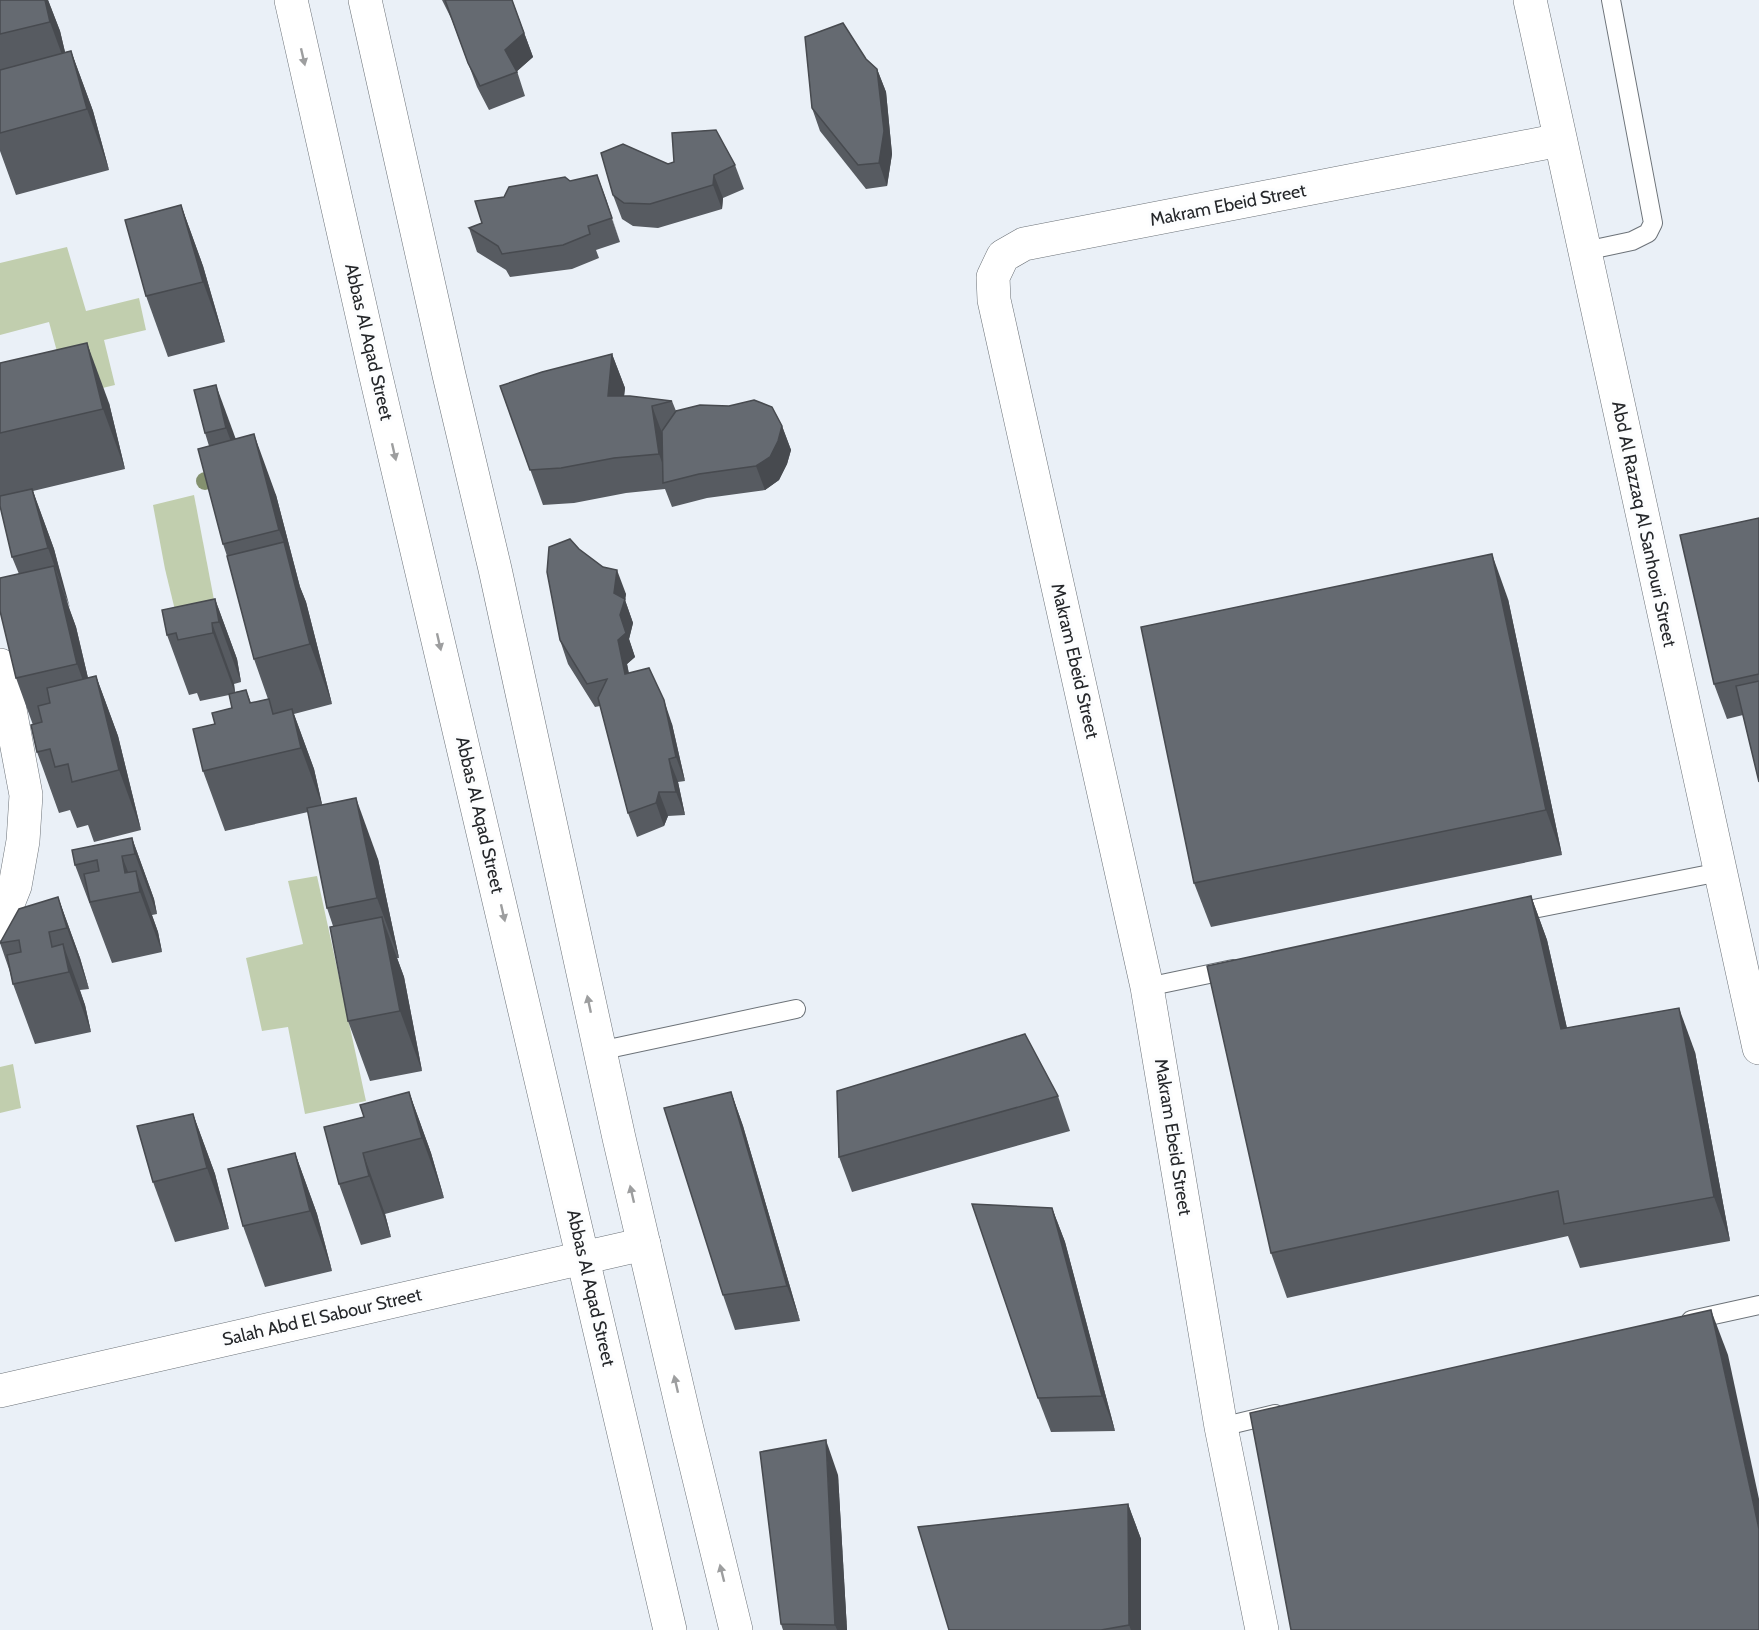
<svg xmlns="http://www.w3.org/2000/svg" width="1759" height="1630" font-family="Cabin,sans-serif">
<style>
.green{fill:#c1ceae}
.lines{fill:none;stroke-linecap:round;stroke-linejoin:round}
.lane-casing{stroke:#6c7278;stroke-width:20}
.street-casing{stroke:#6c7278;stroke-width:34}
.lane{stroke:#fff;stroke-width:18}
.street{stroke:#fff;stroke-width:33}
.tree{fill:#84916f}
.wall{fill:#575b61}
.shaded-wall{fill:#474a4f}
.building{fill:#656a71;stroke:#474a4f;stroke-width:1.5}
.oneway{fill:#9d9e9f}
.labels{text-anchor:middle;stroke-width:6;stroke-linejoin:round;paint-order:stroke}
.street-label{font-size:18px;fill:#25272a;stroke:#fcfdfe}
</style>
<rect width="100%" height="100%" fill="#eaf0f7"/>
<g class="green">
<polygon points="67,247 86,311 139,298 146,330 104,340 115,385 69,396 49,322 0,335 0,263"/>
<polygon points="194,495 219,626 181,635 165,569 153,505"/>
<polygon points="317,876 366,1101 305,1114 288,1027 262,1031 246,958 303,944 288,881"/>
<polygon points="13,1064 21,1108 0,1113 0,1067"/>
</g>
<g class="lines">
<g class="lane-casing">
<g id="lane">
<polyline points="1585,251 1632,241 1648,233 1653,223 1611,0"/>
<polyline points="1513,913 1720,872"/>
<polyline points="1147,987 1233,969"/>
<polyline points="599,1051 796,1009"/>
<polyline points="1691,1320 1759,1305"/>
<polyline points="1221,1427 1275,1414"/>
</g>
</g>
<g class="street-casing">
<g id="street">
<polyline points="291,0 374,368 670,1630"/>
<polyline points="365,0 449,375 495,569 619,1138 687,1429 736,1630"/>
<polyline points="1530,0 1759,1048"/>
<polyline points="0,665 9,704 26,795 23,841 15,886 0,924"/>
<polyline points="0,1391 644,1244"/>
<polyline points="1262,1630 1221,1427 1147,987 994,300 993,277 1003,256 1024,244 1560,140"/>
</g>
</g>
<use href="#lane" class="lane"/>
<use href="#street" class="street"/>
</g>
<circle class="tree" cx="205" cy="481" r="9"/>
<g class="wall">
<polygon points="0,0 48,0 60,31 65,52 71,51 93,111 109,170 16,195 0,151"/>
<polygon points="442,0 512,0 533,57 517,71 525,96 489,110 477,87 452,20"/>
<polygon points="866,59 877,69 886,92 892,154 887,186 866,189 820,131 812,108"/>
<polygon points="668,164 735,165 744,189 723,198 722,209 658,228 633,226 622,219 613,195"/>
<polygon points="597,175 620,242 596,250 599,258 572,269 510,277 506,270 477,252 469,228 482,223 570,181"/>
<polygon points="181,205 203,266 225,342 168,357 146,296"/>
<polygon points="612,354 625,388 624,396 672,401 676,411 782,426 791,450 787,464 779,480 765,490 707,498 672,507 665,489 626,493 574,503 543,505 500,386"/>
<polygon points="0,363 109,403 125,469 33,491 54,549 69,608 76,627 88,678 96,676 118,736 141,830 94,842 88,825 77,828 70,810 59,813 37,752 33,725 16,678 19,574 12,557 0,506"/>
<polygon points="194,390 236,439 276,495 300,587 306,602 332,704 294,714 314,769 322,805 378,859 399,958 397,958 404,977 422,1071 370,1081 348,1021 333,926 327,908 308,812 225,831 203,771 215,724 232,708 229,695 200,701 197,693 189,695 167,635 215,599 237,659 241,682 234,684 235,692 246,690 251,703 268,699 254,659 227,556 223,544 209,446 205,433"/>
<polygon points="1759,518 1759,782 1743,715 1727,719 1714,684"/>
<polygon points="579,549 626,594 625,600 633,623 629,639 635,657 627,664 629,673 672,724 685,781 678,782 685,815 668,816 664,826 637,837 628,813 600,706 595,707 568,664 560,640"/>
<polygon points="1508,599 1562,855 1211,927 1194,883"/>
<polygon points="132,838 154,899 157,914 152,915 158,932 162,952 112,963 75,865"/>
<polygon points="1531,896 1547,940 1567,1028 1695,1052 1730,1241 1580,1268 1568,1236 1287,1298 1271,1253"/>
<polygon points="58,897 80,958 89,989 80,990 85,1005 91,1032 35,1044 13,984 10,972 0,943"/>
<polygon points="409,1092 431,1153 444,1198 385,1214 391,1237 361,1245 339,1184 364,1117"/>
<polygon points="731,1092 743,1126 800,1321 735,1330 723,1295"/>
<polygon points="1058,1096 1070,1131 852,1192 839,1157"/>
<polygon points="193,1114 215,1174 229,1229 175,1242 153,1182"/>
<polygon points="295,1153 317,1214 332,1271 265,1287 243,1226"/>
<polygon points="1052,1208 1065,1242 1115,1431 1051,1432 1038,1398"/>
<polygon points="838,1475 847,1630 783,1630 781,1624"/>
<polygon points="1128,1504 1141,1539 1141,1630 949,1630"/>
</g>
<g class="shaded-wall">
<polygon points="45,0 48,0 60,31 72,82 50,22"/>
<polygon points="512,0 533,57 515,73 505,50"/>
<polygon points="71,51 93,111 109,170 87,109"/>
<polygon points="877,69 886,92 892,154 887,186 879,163"/>
<polygon points="597,175 606,199 620,242 612,218"/>
<polygon points="714,175 723,198 722,209 713,185"/>
<polygon points="181,205 203,266 225,342 203,282"/>
<polygon points="87,343 109,403 125,469 103,409"/>
<polygon points="612,354 625,388 620,430 608,396"/>
<polygon points="216,385 238,445 248,488 226,428"/>
<polygon points="652,406 665,441 669,482 659,454"/>
<polygon points="782,426 791,450 787,464 779,480 765,490 756,466"/>
<polygon points="254,434 276,495 300,587 306,602 332,704 310,644 285,545 279,530"/>
<polygon points="32,489 54,549 70,608 48,548"/>
<polygon points="1492,554 1508,599 1562,855 1546,810"/>
<polygon points="54,566 76,627 99,725 77,664"/>
<polygon points="617,570 626,594 625,600 633,623 629,639 635,657 627,664 633,698 625,674 618,640 620,615 614,593"/>
<polygon points="215,599 237,659 241,682 219,622"/>
<polygon points="212,623 234,684 235,693 213,633"/>
<polygon points="96,676 118,736 141,830 119,770"/>
<polygon points="664,700 672,724 685,781 676,757"/>
<polygon points="292,709 314,769 323,808 301,748"/>
<polygon points="669,759 678,782 685,815 676,792"/>
<polygon points="659,792 668,816 664,826 656,803"/>
<polygon points="356,798 378,859 399,958 377,898"/>
<polygon points="132,838 154,899 157,914 135,854"/>
<polygon points="122,856 136,893 125,873"/>
<polygon points="136,871 158,932 162,952 140,892"/>
<polygon points="1531,896 1547,940 1577,1073 1561,1029"/>
<polygon points="58,897 80,958 89,989 67,928"/>
<polygon points="382,917 404,977 422,1071 400,1011"/>
<polygon points="63,944 85,1005 91,1032 69,972"/>
<polygon points="1679,1008 1695,1052 1730,1241 1714,1197"/>
<polygon points="409,1092 431,1153 444,1198 422,1138"/>
<polygon points="731,1092 743,1126 800,1321 787,1286"/>
<polygon points="193,1114 215,1174 229,1229 207,1168"/>
<polygon points="295,1153 317,1214 332,1271 310,1211"/>
<polygon points="363,1153 385,1214 391,1237 369,1176"/>
<polygon points="1052,1208 1065,1242 1115,1431 1102,1396"/>
<polygon points="1711,1310 1728,1355 1759,1499 1759,1529"/>
<polygon points="826,1440 838,1475 847,1630 837,1630 835,1625"/>
<polygon points="1128,1504 1141,1539 1141,1630 1131,1630 1129,1625"/>
</g>
<g class="building">
<polygon points="0,0 45,0 50,22 0,34"/>
<polygon points="445,0 512,0 524,33 505,50 517,72 480,86 468,63"/>
<polygon points="843,23 866,59 877,69 884,131 879,163 858,165 812,108 805,37"/>
<polygon points="71,51 87,109 0,133 0,70"/>
<polygon points="716,130 735,165 714,175 713,185 650,204 624,203 613,195 601,153 623,144 668,164 674,162 672,133"/>
<polygon points="597,175 612,218 588,226 590,234 563,245 502,254 498,246 469,228 482,223 475,201 504,197 509,187 565,177 570,181"/>
<polygon points="181,205 203,282 146,296 125,220"/>
<polygon points="87,343 103,409 0,433 0,363"/>
<polygon points="612,354 608,396 630,396 672,401 652,406 659,454 614,458 561,468 530,470 500,386 542,372"/>
<polygon points="216,385 226,428 205,433 194,390"/>
<polygon points="754,400 772,407 782,426 778,441 770,457 756,466 699,474 663,483 662,431 676,411 700,405 729,406"/>
<polygon points="254,434 279,530 223,544 198,449"/>
<polygon points="32,489 48,548 12,557 0,506 0,496"/>
<polygon points="1759,518 1759,674 1714,684 1680,535"/>
<polygon points="570,539 579,549 603,567 617,570 614,593 625,599 620,615 626,633 618,640 625,674 649,668 664,700 676,757 669,759 676,792 659,792 656,803 628,813 598,698 607,679 587,684 560,640 547,572 549,547"/>
<polygon points="284,542 310,644 254,659 227,556"/>
<polygon points="1492,554 1546,810 1194,883 1141,627"/>
<polygon points="54,566 77,664 16,678 0,611 0,578"/>
<polygon points="215,599 219,622 212,623 213,633 178,640 176,633 167,635 162,610"/>
<polygon points="96,676 119,770 72,782 68,764 55,767 50,749 37,752 31,725 42,722 38,706 50,703 47,688"/>
<polygon points="1759,681 1759,782 1736,686"/>
<polygon points="246,690 250,703 269,699 273,714 292,709 301,748 203,771 193,729 215,724 212,713 232,708 229,694"/>
<polygon points="356,798 377,898 327,908 307,808"/>
<polygon points="132,838 135,854 122,856 125,873 136,871 140,892 90,902 84,874 99,871 97,860 75,865 72,850"/>
<polygon points="1531,896 1561,1029 1679,1008 1714,1197 1564,1224 1558,1191 1271,1253 1207,966"/>
<polygon points="58,897 67,928 49,932 52,947 63,944 69,972 13,984 7,955 21,952 19,940 0,943 19,909"/>
<polygon points="382,917 400,1011 348,1021 330,927"/>
<polygon points="1025,1034 1058,1096 839,1157 837,1091"/>
<polygon points="409,1092 422,1138 363,1153 369,1176 339,1184 324,1127 364,1117 360,1105"/>
<polygon points="731,1092 787,1286 723,1295 664,1108"/>
<polygon points="193,1114 207,1168 153,1182 137,1126"/>
<polygon points="295,1153 310,1211 243,1226 228,1169"/>
<polygon points="972,1204 1052,1208 1102,1396 1038,1398"/>
<polygon points="1711,1310 1759,1529 1759,1630 1291,1630 1250,1413"/>
<polygon points="826,1440 835,1625 781,1624 760,1452"/>
<polygon points="1128,1504 1129,1625 1101,1630 949,1630 918,1527"/>
</g>
<defs><path id="oneway-solid" d="M-6-.8H1V-3.2L6.5 0L1 3.2V.8H-6Z" transform="scale(1.5)"/></defs>
<g class="oneway">
<use href="#oneway-solid" transform="translate(303 57) rotate(77)"/>
<use href="#oneway-solid" transform="translate(394 452) rotate(77)"/>
<use href="#oneway-solid" transform="translate(439 642) rotate(77)"/>
<use href="#oneway-solid" transform="translate(503 913) rotate(77)"/>
<use href="#oneway-solid" transform="translate(589 1004) rotate(-102)"/>
<use href="#oneway-solid" transform="translate(632 1194) rotate(-103)"/>
<use href="#oneway-solid" transform="translate(676 1384) rotate(-103)"/>
<use href="#oneway-solid" transform="translate(722 1573) rotate(-104)"/>
</g>
<g class="labels">
<g class="street-label">
<text transform="translate(1228 205) rotate(-11)" y="6">Makram Ebeid Street</text>
<text transform="translate(369 342) rotate(77)" y="6">Abbas Al Aqad Street</text>
<text transform="translate(1644 524) rotate(78)" y="6">Abd Al Razzaq Al Sanhouri Street</text>
<text transform="translate(1075 661) rotate(77)" y="6">Makram Ebeid Street</text>
<text transform="translate(480 815) rotate(77)" y="6">Abbas Al Aqad Street</text>
<text transform="translate(1173 1137) rotate(81)" y="6">Makram Ebeid Street</text>
<text transform="translate(591 1288) rotate(77)" y="6">Abbas Al Aqad Street</text>
<text transform="translate(322 1317) rotate(-13)" y="6">Salah Abd El Sabour Street</text>
</g>
</g>
</svg>
